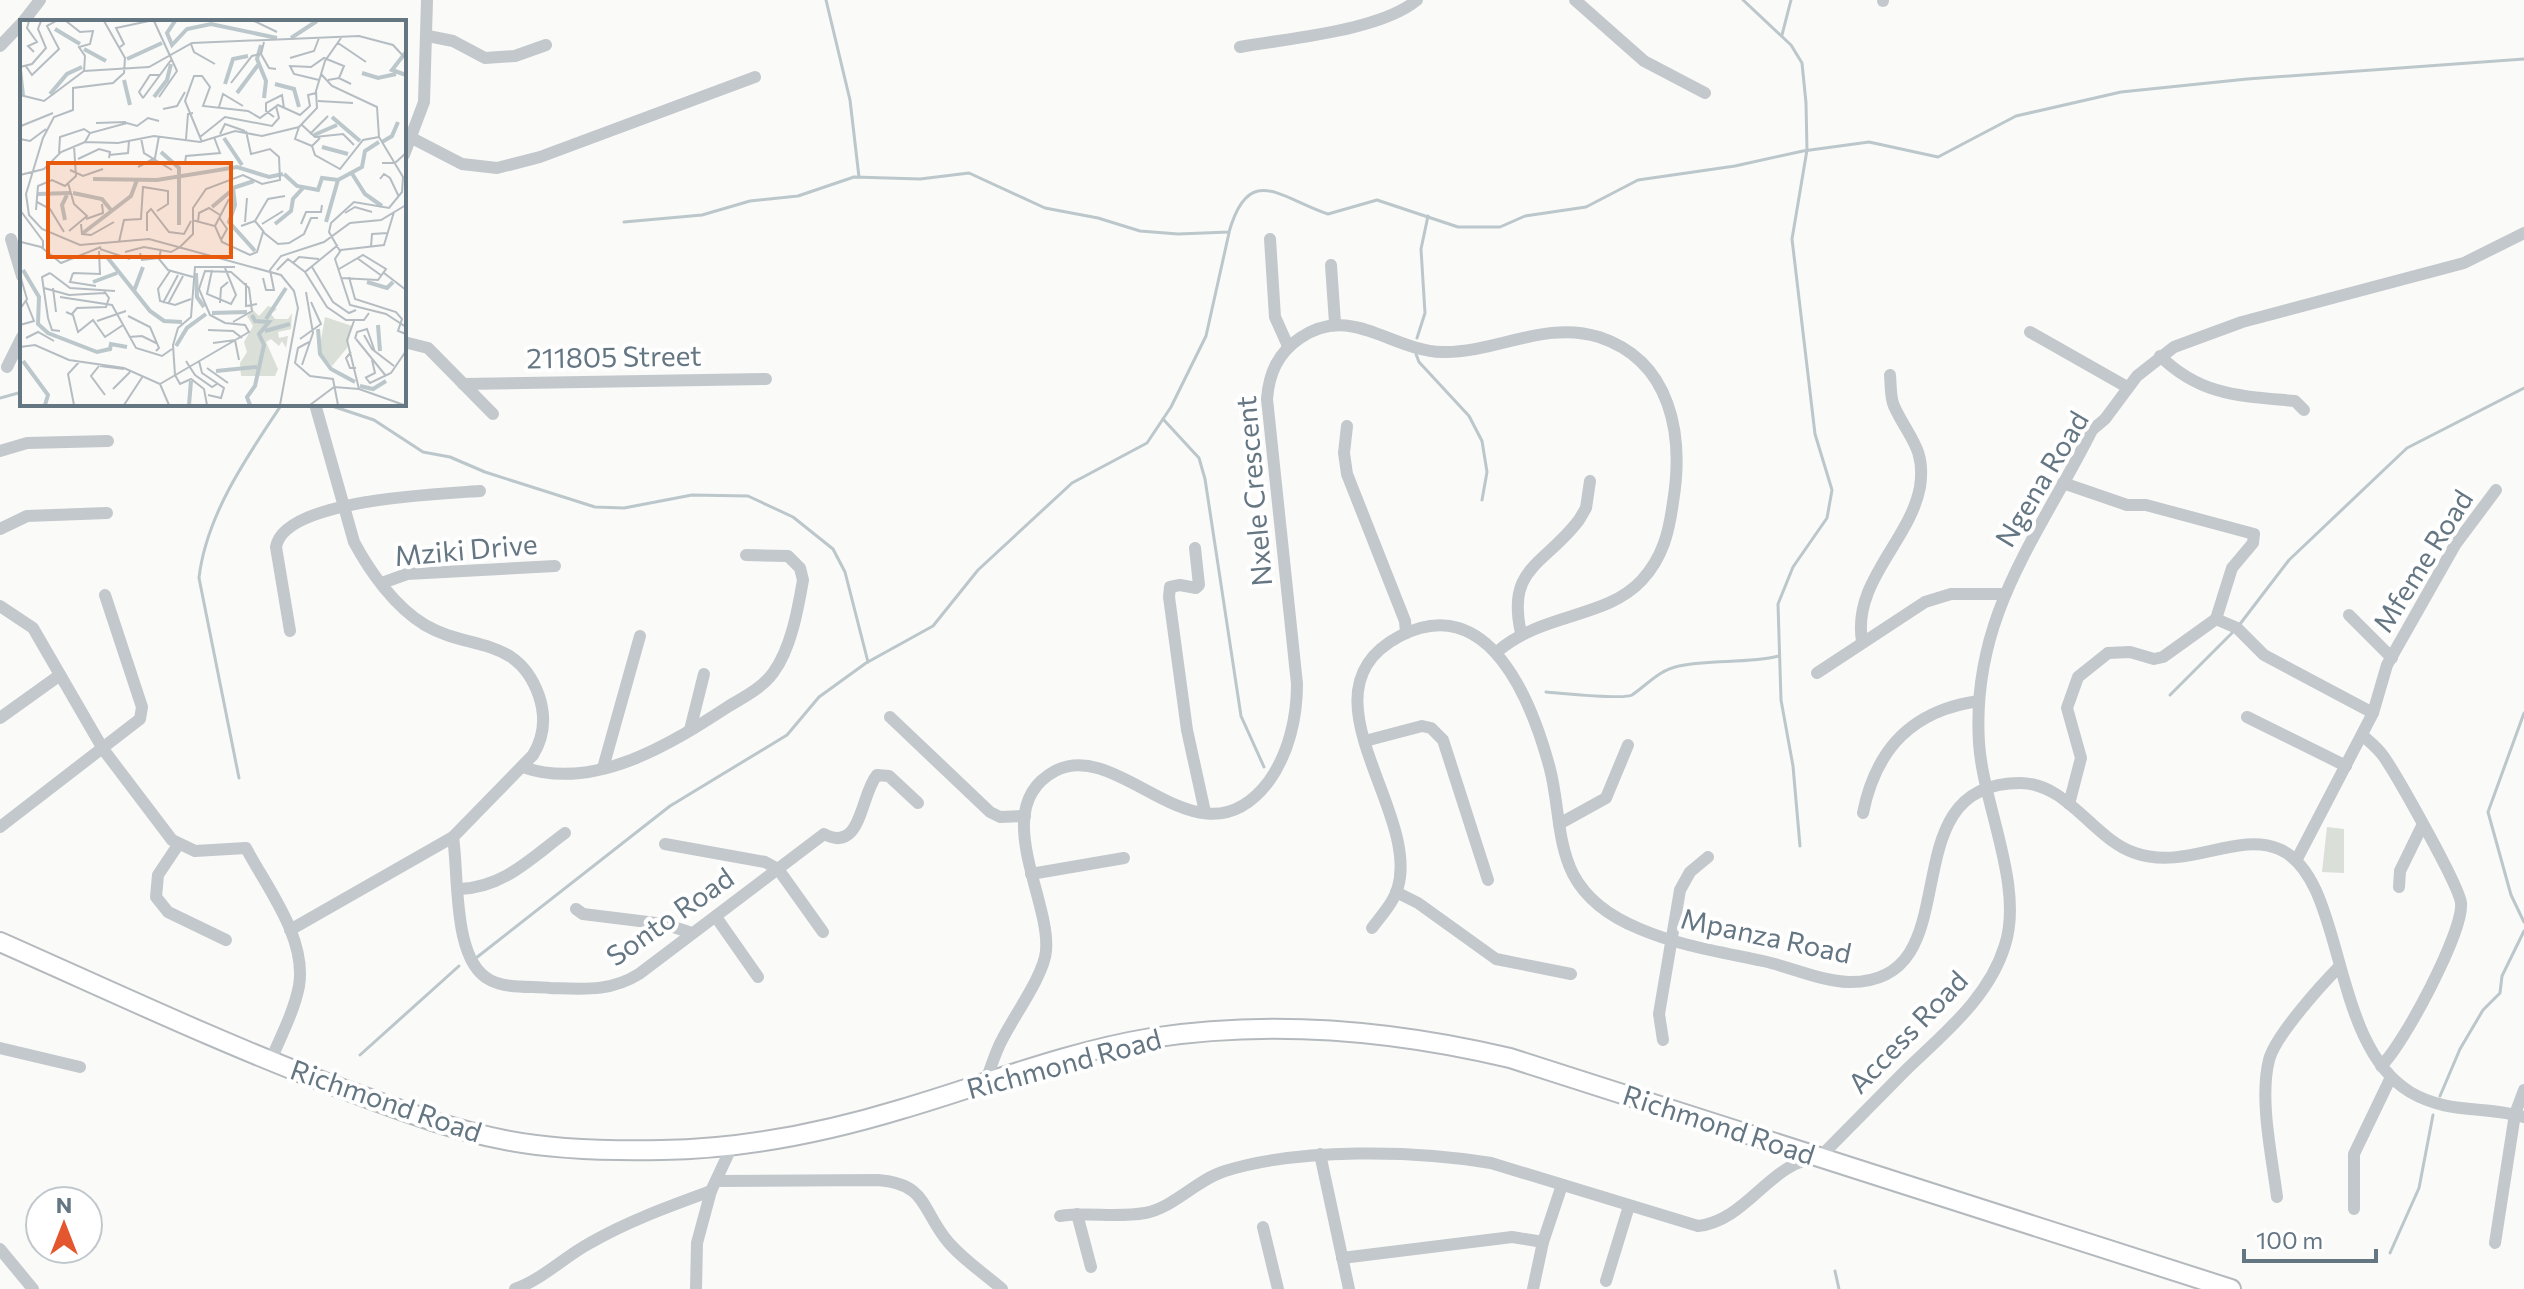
<svg xmlns="http://www.w3.org/2000/svg" width="2524" height="1289" font-family="Commissioner,sans-serif">
<style>
.green{fill:#dadfd7}
.lines{fill:none;stroke-linecap:round;stroke-linejoin:round}
.stream{stroke:#bbc7cb;stroke-width:3}
.highway-casing{stroke:#b4b9bd;stroke-width:22}
.minor{stroke:#c3c8cc;stroke-width:12}
.highway{stroke:#fff;stroke-width:18}
.labels{text-anchor:middle;stroke-width:8;stroke-linejoin:round;paint-order:stroke}
.street-label{font-size:28px;fill:#657683;stroke:#fff}
.inset-river{fill:none;stroke:#bbc7cb;stroke-width:4}
.inset-road{fill:none;stroke:#b5bdc2;stroke-width:2}
.view{fill:#e8590c;fill-opacity:0.15;stroke:#e8590c;stroke-width:4}
.inset-edge{fill:none;stroke:#657683;stroke-width:4}
</style>
<rect width="100%" height="100%" fill="#fafaf8"/>
<polygon class="green" points="2327,827 2344,829 2344,873 2322,872"/>
<g class="lines">
<g class="stream">
<polyline points="826,0 850,100 859,177"/>
<polyline points="1743,0 1791,45 1802,63 1806,103 1807,150 1792,239 1815,434 1832,490 1827,518 1793,567 1778,604 1781,700 1793,766 1800,846"/>
<polyline points="1782,35 1791,0"/>
<path d="M624,222L702,215L750,201L798,196L854,177L920,179L969,173L1045,208L1098,218L1140,231L1178,234L1229,232C1249,162 1280,198 1328,214L1377,200L1458,227H1500L1525,216L1586,207L1638,180L1735,166L1803,151L1869,142L1938,157L2016,116L2121,92L2247,79L2524,59"/>
<polyline points="1417,338 1425,313 1421,249 1428,216"/>
<polyline points="1416,354 1419,362 1469,416 1482,441 1487,472 1482,500"/>
<polyline points="0,398 22,392"/>
<polyline points="180,404 183,404"/>
<polyline points="332,406 374,420 423,452 450,457 485,472 595,507 624,508 692,495 748,496 793,517 833,549 845,572 868,662"/>
<polyline points="1163,419 1199,458 1205,479 1241,716 1264,767"/>
<polyline points="2240,624 2289,560 2407,448 2524,388"/>
<path d="M1546,692C1561,693 1624,700 1632,695C1648,684 1659,670 1679,666C1712,659 1746,664 1779,656"/>
<polyline points="2170,695 2235,630"/>
<polyline points="2524,713 2488,812 2511,895 2524,922"/>
<path d="M239,778L199,578C206,515 248,455 282,404"/>
<polyline points="476,958 670,806 787,735 819,697 866,663 933,626 978,570 1072,483 1147,443 1171,407 1206,336 1229,233"/>
<polyline points="360,1055 459,966"/>
<polyline points="2440,1096 2460,1049 2483,1010 2500,993 2502,976 2524,931"/>
<polyline points="2390,1253 2419,1188 2433,1115"/>
<polyline points="1835,1271 1839,1289"/>
</g>
<g class="highway-casing">
<path id="highway" d="M0,942C113,992 225,1045 340,1088C395,1108 448,1129 505,1140C556,1150 610,1151 662,1150C744,1149 823,1133 902,1109C984,1085 1066,1052 1151,1038C1273,1019 1392,1030 1510,1058L2231,1289"/>
</g>
<g class="minor">
<polyline points="1575,0 1644,61 1705,93"/>
<polyline points="1883,1 1883,0"/>
<polyline points="23,22 40,0"/>
<polyline points="428,36 453,41 485,58 515,56 546,45"/>
<polyline points="0,46 22,23"/>
<path d="M1240,47C1289,38 1380,31 1417,0"/>
<polyline points="404,134 462,164 497,168 540,157 755,77"/>
<polyline points="404,155 424,102 427,0"/>
<polyline points="11,239 22,276"/>
<polyline points="1270,239 1275,317 1288,346"/>
<polyline points="1331,265 1335,323"/>
<polyline points="2030,332 2127,387"/>
<polyline points="404,342 428,348 493,414"/>
<path d="M2160,356C2201,396 2240,396 2295,401L2304,410"/>
<polyline points="7,367 22,337"/>
<polyline points="463,384 766,379"/>
<polyline points="1347,426 1344,453 1347,474 1405,621 1406,633"/>
<polyline points="0,451 27,443 108,441"/>
<polyline points="2063,483 2127,505 2146,505 2254,534 2253,543 2232,568 2216,619"/>
<polyline points="0,529 27,516 107,513"/>
<polyline points="1195,548 1199,585 1196,588 1180,585 1170,587 1169,597 1187,730 1205,812"/>
<polyline points="382,583 407,574 555,566"/>
<path d="M0,606L33,628L103,749L172,840L195,851L246,848C267,888 307,938 299,986C294,1012 280,1038 270,1062"/>
<polyline points="2349,615 2392,658"/>
<path d="M290,631L276,547C284,499 439,494 480,491"/>
<path d="M1521,633C1506,567 1544,566 1579,520L1586,508L1590,481"/>
<path d="M1862,641C1852,582 1910,541 1920,487C1926,448 1908,437 1894,406C1890,397 1891,385 1890,375"/>
<polyline points="1817,673 1925,602 1951,594 2003,594"/>
<polyline points="890,717 990,812 1000,817 1025,816"/>
<polyline points="2247,717 2346,766"/>
<polyline points="0,718 60,675"/>
<polyline points="690,730 704,674"/>
<path d="M2362,735C2370,742 2378,748 2384,757C2397,776 2459,885 2461,903C2464,931 2403,1046 2381,1066"/>
<polyline points="1365,741 1422,726 1431,728 1443,740 1488,880"/>
<path d="M523,767C594,792 671,744 729,706C744,697 762,688 773,673C791,649 798,609 803,580L800,568L788,556L746,555"/>
<polyline points="603,768 640,636"/>
<polyline points="2069,804 2081,758 2067,708 2078,677 2108,653 2130,652 2154,659 2163,657 2216,619 2237,628 2264,655 2373,713"/>
<path d="M1863,813C1876,748 1913,710 1979,701"/>
<polyline points="1559,824 1606,798 1628,745"/>
<polyline points="0,827 140,719 142,707 105,595"/>
<path d="M453,837C459,875 452,961 490,980C507,989 531,986 550,988C584,989 610,992 639,974L824,834C862,854 860,795 877,775L889,776L918,803"/>
<polyline points="665,844 765,862 778,869 823,932"/>
<polyline points="178,845 158,875 156,897 168,912 226,940"/>
<polyline points="2297,859 2373,713 2387,665 2455,545 2496,490"/>
<polyline points="1031,874 1124,858"/>
<polyline points="2399,887 2400,871 2422,826"/>
<path d="M460,889C504,887 530,859 565,833"/>
<polyline points="1396,892 1418,903 1496,959 1571,974"/>
<polyline points="576,909 583,914 664,924 692,933"/>
<polyline points="716,917 758,977"/>
<path d="M1372,928C1381,916 1394,902 1398,887C1420,809 1295,691 1400,636C1489,590 1532,702 1550,769C1559,804 1557,842 1573,874C1587,901 1613,918 1640,929C1680,946 1721,952 1763,961C1791,967 1820,981 1849,982C1976,984 1884,783 2020,783C2068,783 2093,839 2135,853C2187,871 2237,831 2279,849C2347,878 2328,1042 2410,1092C2449,1115 2485,1105 2524,1117"/>
<path d="M290,930L453,837L533,755C544,737 546,717 539,696C518,635 469,651 425,625C395,607 370,572 354,542L315,404"/>
<polyline points="1663,1040 1659,1014 1680,890 1690,872 1708,857"/>
<polyline points="0,1048 80,1067"/>
<path d="M985,1083C991,1068 995,1052 1003,1038C1014,1016 1044,975 1046,951C1051,899 988,807 1055,771C1121,736 1199,874 1269,781C1289,753 1297,717 1297,684L1267,399C1269,373 1278,353 1300,338C1351,303 1391,351 1443,352C1496,353 1545,320 1599,337C1672,361 1684,436 1673,502C1669,532 1663,557 1642,580C1606,619 1544,612 1498,651"/>
<polyline points="1320,1154 1349,1289"/>
<path d="M719,1181L878,1180C926,1184 921,1207 945,1238C960,1258 984,1273 1002,1289"/>
<path d="M2277,1197C2272,1157 2259,1099 2269,1060C2275,1036 2322,984 2340,966"/>
<polyline points="2354,1209 2354,1154 2391,1077"/>
<polyline points="1077,1214 1091,1267"/>
<path d="M1060,1216C1088,1212 1117,1218 1145,1213C1175,1207 1196,1180 1225,1171C1298,1148 1415,1150 1491,1163L1698,1226C1747,1221 1770,1161 1820,1157C1848,1129 1876,1100 1905,1071C1943,1034 1989,998 2005,945C2024,886 1983,805 1979,743C1971,615 2039,536 2092,430L2105,419L2137,376L2174,347L2242,322L2464,263L2524,233"/>
<polyline points="1263,1227 1278,1289"/>
<polyline points="2495,1243 2515,1114 2524,1090"/>
<polyline points="0,1249 33,1289"/>
<polyline points="1342,1258 1512,1237 1543,1242"/>
<polyline points="1606,1281 1629,1206"/>
<path d="M515,1289C543,1279 564,1257 590,1243C628,1221 670,1206 711,1191L732,1146"/>
<polyline points="696,1289 697,1243 711,1191"/>
<polyline points="1533,1289 1543,1242 1562,1185"/>
</g>
<use href="#highway" class="highway"/>
</g>
<g class="labels">
<g class="street-label">
<text transform="translate(614 357) rotate(-1)" y="10">211805 Street</text>
<text transform="translate(2042 479) rotate(-59)" y="10">Ngena Road</text>
<text transform="translate(1254 491) rotate(-95)" y="10">Nxele Crescent</text>
<text transform="translate(466 550) rotate(-5)" y="10">Mziki Drive</text>
<text transform="translate(2423 561) rotate(-58)" y="10">Mfeme Road</text>
<text transform="translate(670 917) rotate(-35)" y="10">Sonto Road</text>
<text transform="translate(1766 936) rotate(12)" y="10">Mpanza Road</text>
<text transform="translate(1908 1032) rotate(-46)" y="10">Access Road</text>
<text transform="translate(1064 1064) rotate(-15)" y="10">Richmond Road</text>
<text transform="translate(386 1101) rotate(19)" y="10">Richmond Road</text>
<text transform="translate(1719 1125) rotate(18)" y="10">Richmond Road</text>
</g>
</g>
<g transform="translate(20 20)">
<rect width="386" height="386" fill="#fafaf8"/>
<path d="M248,286L257,289L251,294L255,299H268L272,293L271,309L258,312L259,318L268,316L266,328L262,321L259,326L251,319L246,322L258,349L255,356H221L220,343L227,332L224,322L233,306L227,296L233,290L239,296Z" fill="#dadfd7"/>
<path d="M305,297L332,306L327,328L312,346L299,331Z" fill="#dadfd7"/>
<path class="inset-river" d="M155,1L147,13L152,25L167,9L191,4L257,18M35,9L60,24M271,18L297,1M241,25L237,39L246,61L244,78M64,29L86,41M386,32L372,50L386,55M107,39L142,23M0,50L3,75M342,53L358,58L376,54M104,60L110,85M205,64L213,39L228,36M255,64L274,69L279,87M217,73L238,45M30,74L47,54L62,47M134,77L147,60L151,44M312,97L340,121M294,115L317,105M204,118L222,145M362,122L372,116L378,102M302,127L328,134M141,132L159,148V205M331,152L345,174L362,186M264,154L277,166L298,170L302,158L318,160L342,147L345,131L359,122M73,159L137,160L217,147L249,157L263,154M234,161L213,168L215,185L209,202L235,231M53,173L82,179L91,190M18,174L50,173M192,187L211,171M45,200L42,185L47,175M306,202L318,160M255,204L271,191L273,179L283,168M63,213L111,176L117,160M87,237L130,291L144,301L162,302M3,250L19,277L18,304L28,313L77,332L90,329L91,324L107,327M176,253L177,277L184,287M73,262L97,253M347,262L367,268L373,262M114,271L123,247M192,293L227,292M246,299L266,268M358,305L360,331M298,309L300,334L311,349L335,362M245,311L270,304M156,326L167,308L186,294M3,341L28,375L25,385M196,351L237,347M340,366L353,369L366,361M169,385L171,361M230,385L227,377L235,366L244,325L239,314L249,302L235,301L232,295"/>
<path class="inset-road" d="M9,1L7,8L17,22L8,26L14,32M46,1L60,12L73,11L70,24L59,27L65,36L64,51M84,1L105,38L104,53L93,63L53,68V90L34,97L23,118L6,174L9,195L22,209L60,225L129,219L261,255L274,271L278,288L260,385M134,1L157,51L139,77M234,1L257,12M244,22L241,34L249,48L256,49M318,23L346,42M171,24L174,32L195,44M100,27L104,24L96,8L129,1M270,38L294,31L299,18M5,45L12,55L39,29L27,6L36,1M0,47L12,44L26,28L18,9L21,1M301,54L312,66L357,87L359,117L383,157L382,172L369,188L334,182L311,203L309,212L320,231M299,60L274,54L270,46L291,47L304,38L324,46L319,58M308,60L319,58L331,64M211,63L232,36L240,34M0,75L24,81L64,51L129,47L172,23L339,16L373,25L386,39M123,78L151,40M123,78L119,72L130,55H140M298,81L333,83M199,87L203,74L223,86M143,89L157,86L165,72M254,97L246,91V83L262,75L264,88M76,103L106,102M282,105L295,117L323,114L334,125M1,106L33,93M279,107L275,119L292,126M200,114L205,104L225,111M290,114L308,96M180,117L205,97L252,106L259,98L256,86M121,118L124,133L152,150M300,118L292,126L295,135L320,149L343,120L359,117M0,119L10,121L26,109M166,119L168,94L173,93M65,122L70,113L107,103L117,106L128,98L139,101M182,122L165,81L174,56H182L190,67L183,86L228,91L240,98L258,85L280,95L290,86L288,75L296,73M39,133L40,117L64,109L70,113M89,135L108,133L109,121M58,139L79,129L90,132L89,138M165,143L166,136L200,133L194,117M362,143H375L386,133M118,147L135,138L139,116M50,150L63,156L83,149M0,155L24,149L41,132L65,122L98,123L134,116L180,122L215,111L242,116L279,107L297,88L296,71L305,41L321,18M360,159L364,154L370,158L379,177M48,163L54,184L67,196L49,211M17,182L30,189L44,212M0,190L23,221V229M16,190L18,166L32,160L45,166L56,156L54,126M374,192L364,225L321,230L315,239L330,285L366,294L386,307M325,193L335,187L352,192M199,197L207,209L201,220M66,199L83,193L82,184M172,200L195,206L202,222L230,235L237,232L243,212L258,224L269,223L284,214L291,198H298M235,201L248,179L265,176M178,202L179,193L189,188L200,195M225,202L227,178M61,204L62,214L71,215L94,202M242,204L263,191M281,204L286,192H301L302,185M195,206L209,179M221,206L235,201L244,212M127,211V193L131,189L149,212L164,214L171,201M1,222L21,227L41,243L81,227M99,222L104,200L121,199L123,167L148,171V184L137,191M351,227L352,214L368,213M80,229L110,239M141,229L139,239L148,250L173,257M105,232L124,227L151,232L160,227L173,214V188L186,169L223,155L242,164L260,160L259,137L250,129L231,134L226,111M120,233L122,240L139,238M337,238L362,256M273,243L279,237L299,239M292,247L313,282L329,293L336,290M319,249L343,235L366,249L358,260L321,258M192,250L187,274L211,284L216,275L205,248M257,250L268,239L285,252L307,287L326,300H344L349,293M150,251L138,269L140,281L155,285L171,279M285,252L318,225M30,253L22,257L28,298L32,310L40,311M30,253L50,268L95,271M53,253L80,254L79,231M53,253L50,262L76,266M364,253L386,270M0,255L7,279L0,289M329,257L335,279L376,292L382,299L378,311L386,314M243,258L246,270H254L250,250L261,236L304,222L330,203L361,200L386,185M226,263V286L237,284M24,268L49,275L85,273M33,268L36,292M40,277L92,285L116,328L142,336L152,329M143,283L158,255M200,283L201,268L208,262M148,284L163,256M46,292L53,295L58,312L73,300L85,317L103,305M52,294L57,288L86,287L89,278L84,271M108,296L130,307L139,328L136,331M77,301L106,291M334,301L327,320L339,369L384,385M0,305L14,301L6,281M188,310L213,311L222,318M344,315L352,329L374,346M109,317L122,316L136,323M6,318L18,312L34,321M280,319L301,304L291,282M335,319L337,312L347,309L355,332M336,319L366,356M289,322L278,328L275,343L290,356L313,359L318,385M193,323L215,320L219,340M0,327L15,325L49,340L104,348L140,364L149,385M331,332L326,338L330,348H336M166,341L175,355L192,367L197,364M179,341L182,353L204,368L201,378L188,375M282,345L293,313L286,272M79,346L71,356L85,375M80,346L104,349M187,348L208,363M155,355L153,325L158,308L171,297L175,247H215M155,355L160,364L171,359L184,369L187,385M345,358L355,353L352,340M346,358L350,363L371,353L386,331M140,364L229,312L225,305L205,303L190,295L179,269L185,251L211,252L229,268L232,291L213,302M93,369L110,352M54,385L48,354L60,341M104,385L123,356M290,385L314,367L339,369"/>
<path class="view" d="M28,143H211V237H28Z"/>
<rect width="386" height="386" class="inset-edge"/>
</g>
<g transform="translate(64 1225)"><circle r="38" fill="#ffffff" stroke="#c1c8cd" stroke-width="2"/>
<path d="M0-6L14 30L0 20L-14 30Z" fill="#e4572e"/>
<text y="-12" font-size="22" font-weight="bold" text-anchor="middle" fill="#657683">N</text>
</g>
<path d="M2244 1249v12h132v-12" fill="none" stroke="#657683" stroke-width="4"/>
<text x="2256" y="1249" font-size="24" fill="#657683" stroke="#ffffff" stroke-width="6" paint-order="stroke">100 m</text>
</svg>
